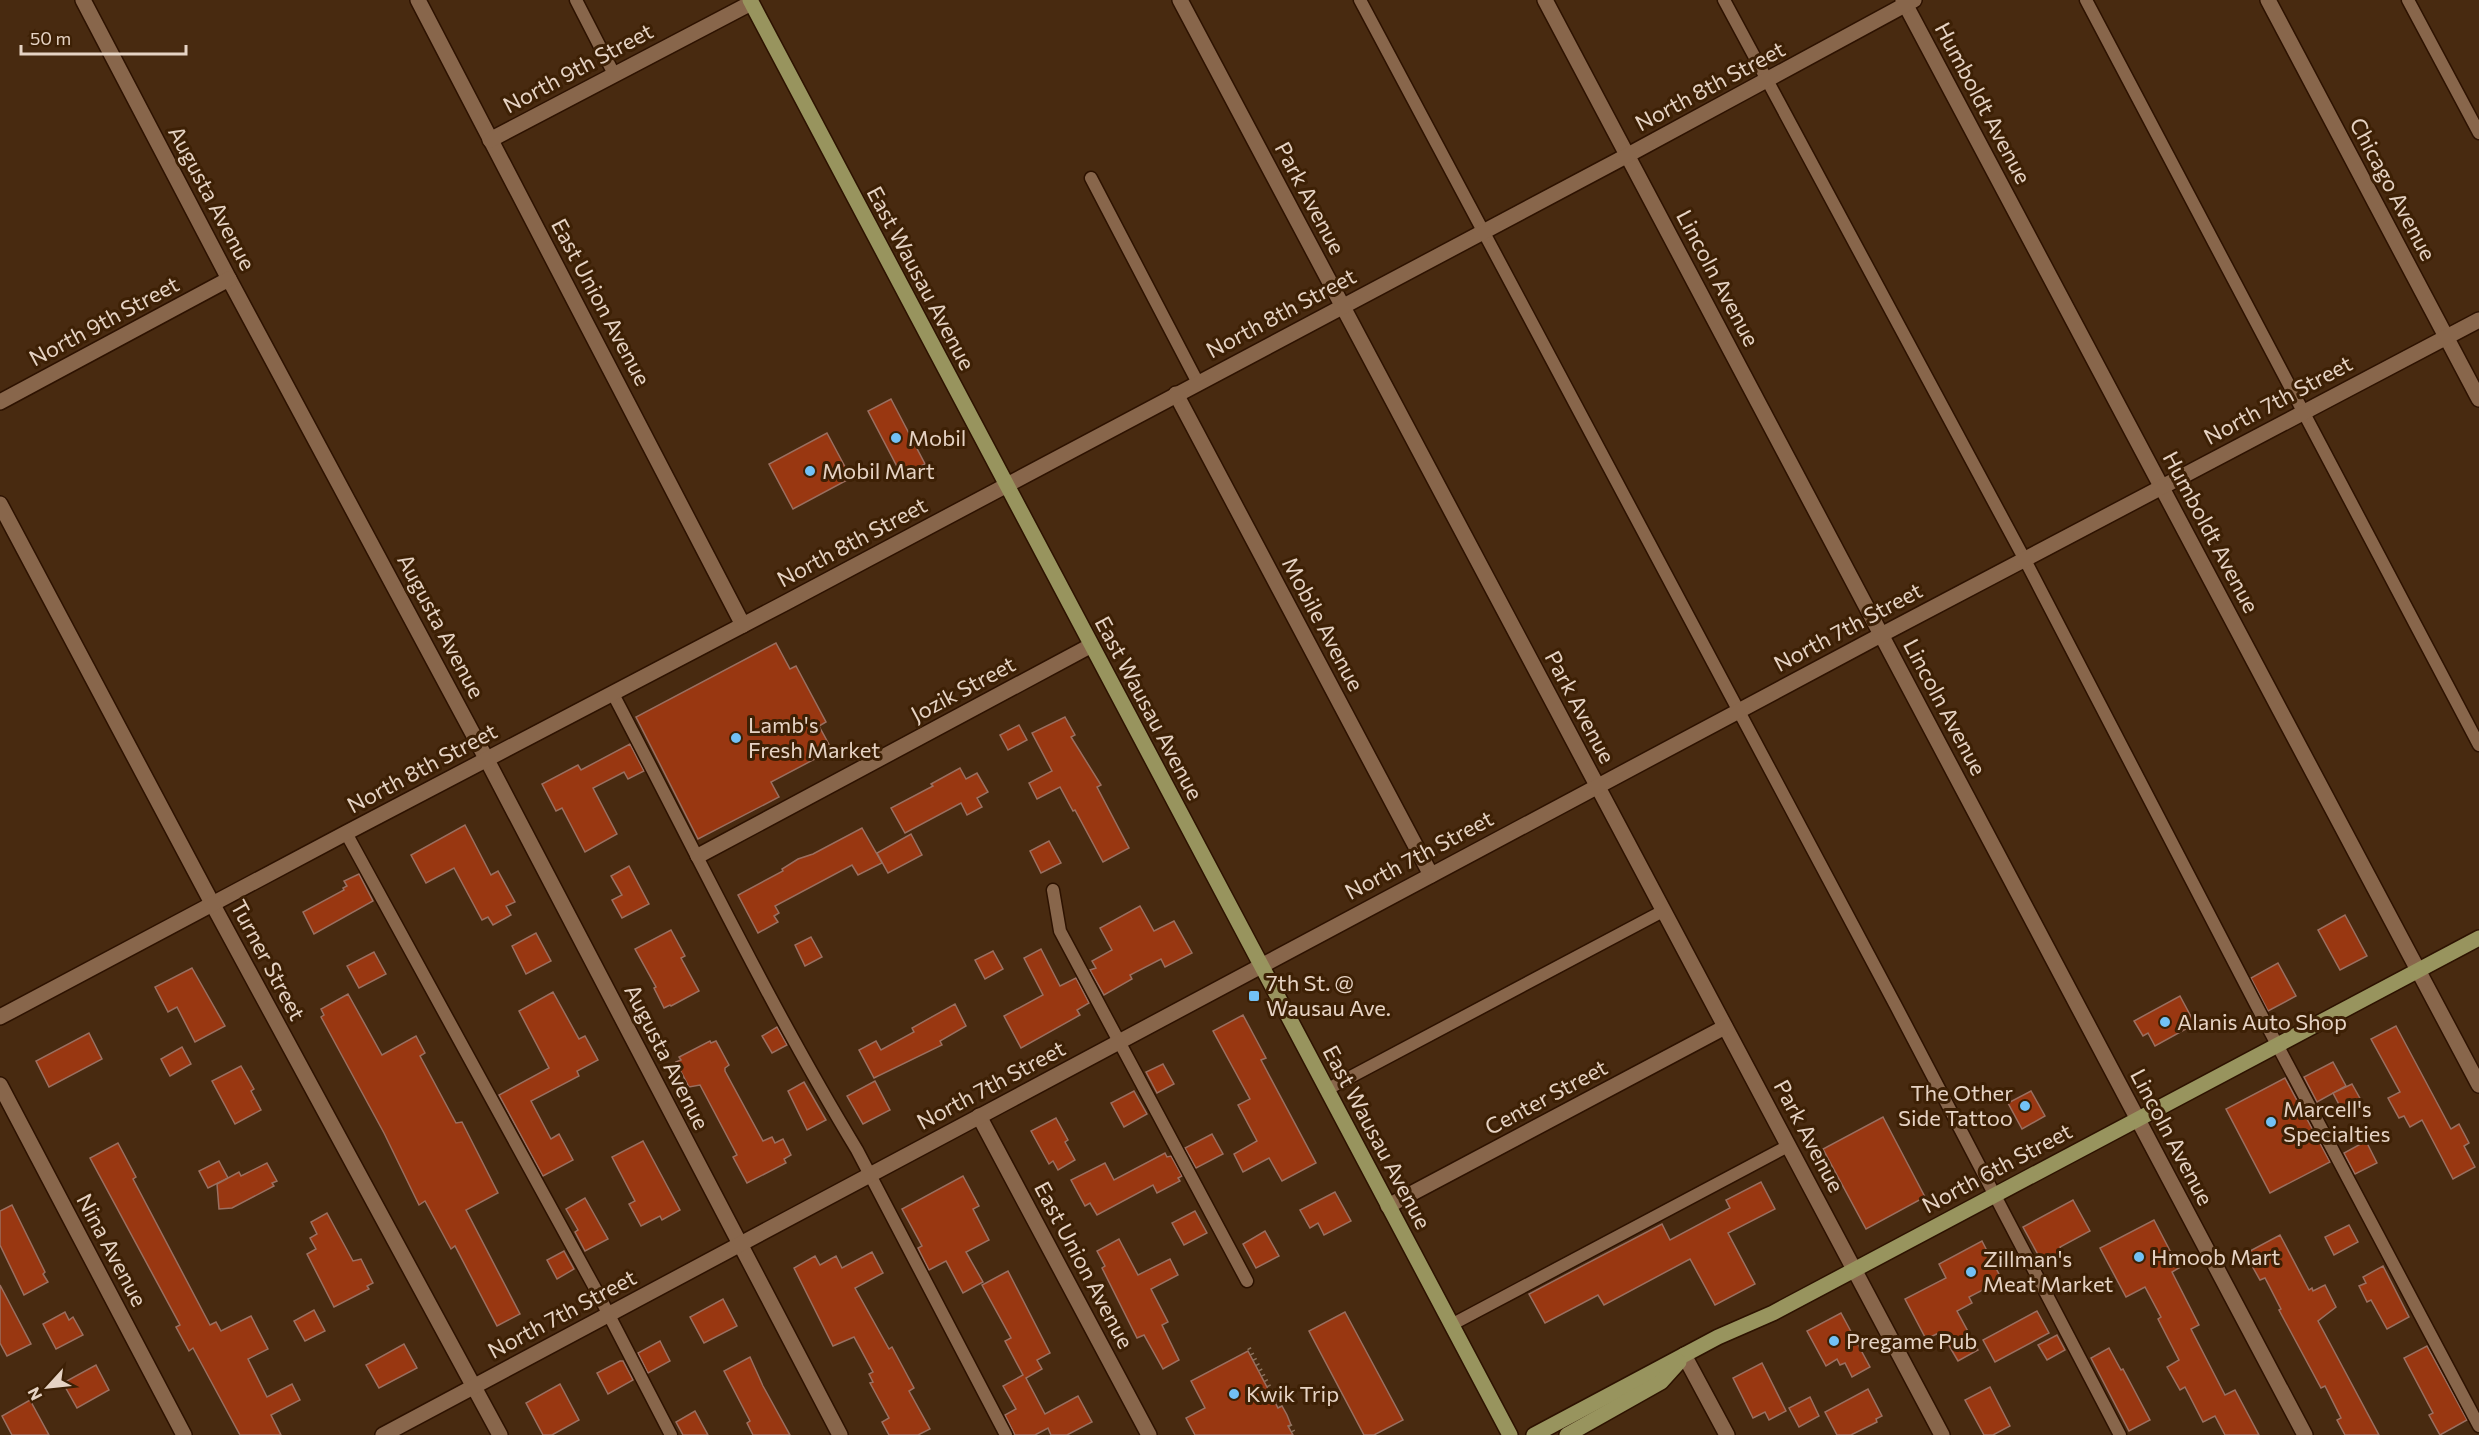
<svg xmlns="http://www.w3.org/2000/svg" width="2479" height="1435" font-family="Commissioner,sans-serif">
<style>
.building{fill:#993711;stroke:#9a6f60;stroke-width:1.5}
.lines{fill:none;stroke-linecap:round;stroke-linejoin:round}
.service-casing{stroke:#2d1200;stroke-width:15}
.minor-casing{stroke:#2d1200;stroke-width:18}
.primary-casing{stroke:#2d1200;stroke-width:18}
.path{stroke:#8b725c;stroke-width:4;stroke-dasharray:1.5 4.5;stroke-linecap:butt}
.service{stroke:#88664b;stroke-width:12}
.minor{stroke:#88664b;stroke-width:15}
.primary{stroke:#98945e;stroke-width:15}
.poi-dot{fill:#72c1f5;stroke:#3d2005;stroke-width:2}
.labels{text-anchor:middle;stroke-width:6;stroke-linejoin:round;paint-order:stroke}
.street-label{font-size:22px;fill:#e6d3c4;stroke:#3d2005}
.poi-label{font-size:22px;fill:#e6d3c4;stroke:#3d2005;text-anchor:start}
</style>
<rect width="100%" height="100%" fill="#482a10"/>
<g class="building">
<polygon points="891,399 925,464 902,476 868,411"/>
<polygon points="827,433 851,478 793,509 769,464"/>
<polygon points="776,643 790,669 796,666 826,722 819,726 832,750 771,782 779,797 698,839 636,717"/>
<polygon points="1065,717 1075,735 1071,737 1101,785 1097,787 1129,848 1103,862 1075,810 1073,811 1060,787 1037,799 1029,783 1052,771 1032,733"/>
<polygon points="1019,725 1027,740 1008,750 1000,735"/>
<polygon points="630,744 644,771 628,779 624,772 593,788 617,834 585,852 562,808 556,811 542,784 578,765 581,770"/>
<polygon points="960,768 966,779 977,773 988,792 977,798 982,807 967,815 961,803 905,833 891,808 933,786 931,784"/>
<polygon points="465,825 491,875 498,871 515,902 506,906 511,915 493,925 488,917 482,920 454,868 426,883 411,855"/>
<polygon points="862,828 882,863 858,875 852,865 775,906 779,913 774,916 778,922 758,933 738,895 783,871 782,869 798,859 813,854"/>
<polygon points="911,834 922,855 888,873 877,853"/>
<polygon points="1049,841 1061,863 1041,873 1030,851"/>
<polygon points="629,866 649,904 622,918 612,900 622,895 611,876"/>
<polygon points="359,874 373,901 314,934 303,912 344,890 343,888 347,886 344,881"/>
<polygon points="1140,906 1154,931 1174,921 1192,953 1165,967 1161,959 1130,975 1132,979 1104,995 1090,970 1096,968 1092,961 1112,950 1100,928"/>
<polygon points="2345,915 2367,956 2340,970 2318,930"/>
<polygon points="671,930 685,956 681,958 699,991 671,1006 670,1005 664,1008 654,988 656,987 635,949"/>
<polygon points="536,933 551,961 526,974 512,946"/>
<polygon points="811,937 822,957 805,966 795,945"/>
<polygon points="1041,949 1060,986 1076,978 1089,1003 1077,1010 1080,1015 1021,1048 1004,1016 1043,995 1024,958"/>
<polygon points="993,951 1003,969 985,979 975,960"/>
<polygon points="374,952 386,974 359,988 347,966"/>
<polygon points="2278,963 2296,996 2268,1011 2251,978"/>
<polygon points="192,968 225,1026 195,1042 177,1007 168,1012 155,987"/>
<polygon points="553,992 579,1039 585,1036 598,1060 577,1071 579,1076 531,1101 551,1139 559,1134 573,1160 543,1176 499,1095 549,1068 519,1011"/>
<polygon points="348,994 382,1055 416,1036 425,1053 420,1056 456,1123 462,1122 498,1193 466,1210 520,1314 497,1326 455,1246 451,1249 425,1201 419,1205 384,1133 321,1017 324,1015 321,1009"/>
<polygon points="2180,996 2195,1024 2155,1046 2148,1033 2143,1036 2134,1021"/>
<polygon points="955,1004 966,1026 940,1041 942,1045 874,1078 859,1050 876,1041 881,1050 914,1032 912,1028"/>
<polygon points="1243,1015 1266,1058 1261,1060 1316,1163 1282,1181 1269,1158 1243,1172 1234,1154 1257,1141 1238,1105 1250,1099 1213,1031"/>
<polygon points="2396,1026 2451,1129 2459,1124 2469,1143 2464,1146 2475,1167 2453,1179 2422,1120 2410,1127 2404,1116 2399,1118 2388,1098 2400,1092 2371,1039"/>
<polygon points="777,1027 787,1045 772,1053 762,1036"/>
<polygon points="89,1033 102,1059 49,1087 36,1061"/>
<polygon points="710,1041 711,1043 716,1041 729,1065 725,1068 725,1071 763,1141 772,1137 775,1143 783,1139 791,1155 784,1159 786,1163 747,1183 733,1157 737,1155 700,1085 689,1087 676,1062 681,1060 679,1057"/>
<polygon points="182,1047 191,1064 170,1076 161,1059"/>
<polygon points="2333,1062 2346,1086 2317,1102 2304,1077"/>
<polygon points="1163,1064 1174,1084 1157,1093 1146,1072"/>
<polygon points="241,1066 254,1089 251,1091 261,1110 235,1124 212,1081"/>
<polygon points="2285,1078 2330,1162 2270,1193 2226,1109"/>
<polygon points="875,1081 890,1110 863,1124 847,1096"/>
<polygon points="804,1082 826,1120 807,1130 788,1091"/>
<polygon points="2352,1084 2362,1102 2343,1112 2333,1093"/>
<polygon points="1134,1091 1147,1114 1124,1127 1111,1103"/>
<polygon points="2031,1091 2045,1116 2022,1129 2008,1103"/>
<polygon points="1883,1117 1925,1197 1866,1229 1823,1149"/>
<polygon points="1056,1118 1068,1140 1065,1142 1075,1160 1058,1170 1053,1161 1049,1164 1031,1131"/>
<polygon points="1212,1134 1223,1154 1196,1168 1185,1148"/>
<polygon points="643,1141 680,1210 662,1220 660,1216 641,1226 629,1204 635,1201 612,1157"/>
<polygon points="2366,1141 2377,1163 2355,1174 2344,1153"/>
<polygon points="118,1143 136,1177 133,1179 210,1325 216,1322 221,1331 251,1316 268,1349 248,1359 267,1397 292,1384 300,1400 271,1415 281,1435 240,1435 193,1348 189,1351 176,1327 180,1325 90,1158"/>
<polygon points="1165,1153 1167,1157 1171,1156 1182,1176 1178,1178 1180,1181 1157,1193 1153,1185 1097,1215 1090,1203 1085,1206 1071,1180 1105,1163 1114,1180"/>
<polygon points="219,1161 228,1178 208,1188 199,1171"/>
<polygon points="267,1163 277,1181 272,1183 274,1186 232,1208 219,1209 217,1184 239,1172 241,1176"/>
<polygon points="963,1176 979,1206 973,1209 989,1240 966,1252 983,1282 963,1293 946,1261 929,1270 918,1248 922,1246 902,1209"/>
<polygon points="1761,1182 1775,1209 1728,1233 1755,1284 1715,1305 1690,1259 1604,1305 1598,1295 1545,1323 1529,1294 1662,1224 1670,1240 1730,1208 1726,1200"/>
<polygon points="1335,1192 1351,1221 1324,1235 1318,1223 1310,1228 1300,1210"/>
<polygon points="585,1198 608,1239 585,1251 575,1232 578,1230 566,1209"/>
<polygon points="2073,1200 2090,1231 2060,1247 2062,1252 2042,1262 2023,1227"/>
<polygon points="12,1205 45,1272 43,1274 48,1282 24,1295 0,1245 0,1211"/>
<polygon points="1195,1211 1207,1233 1184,1245 1172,1223"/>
<polygon points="327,1213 353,1261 361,1259 373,1283 367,1286 369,1289 334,1307 307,1254 316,1249 310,1238 317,1234 311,1222"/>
<polygon points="2154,1220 2179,1268 2172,1272 2199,1325 2191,1329 2225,1395 2235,1390 2259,1435 2225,1435 2215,1416 2203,1422 2185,1387 2180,1390 2167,1367 2179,1360 2158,1319 2161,1317 2145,1287 2126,1297 2100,1248"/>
<polygon points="2349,1225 2358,1242 2334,1255 2325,1237"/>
<polygon points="1265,1231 1279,1256 1256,1268 1243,1244"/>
<polygon points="2280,1235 2309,1290 2312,1288 2313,1291 2325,1285 2336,1307 2318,1321 2379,1435 2345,1435 2337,1420 2341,1418 2325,1386 2321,1388 2279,1310 2281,1309 2265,1278 2260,1280 2247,1257 2252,1254 2250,1251"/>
<polygon points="1119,1239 1138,1275 1170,1259 1178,1275 1151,1289 1168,1322 1162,1325 1179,1360 1163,1369 1144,1335 1137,1338 1102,1268 1105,1266 1097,1251"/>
<polygon points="1982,1241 2002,1280 1969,1297 1972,1303 1957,1311 1978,1350 1958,1361 1941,1332 1926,1339 1905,1299 1946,1278 1939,1264"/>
<polygon points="564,1251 574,1269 557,1279 547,1260"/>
<polygon points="872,1252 883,1273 855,1288 889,1349 892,1347 914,1388 909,1391 930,1429 918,1435 889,1435 882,1422 889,1418 870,1383 873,1382 869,1374 873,1372 854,1337 833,1346 794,1268 815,1256 820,1265 836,1256 842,1268"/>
<polygon points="2383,1266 2409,1317 2387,1329 2371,1300 2367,1302 2359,1286 2366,1283 2363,1277"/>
<polygon points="1008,1271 1050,1353 1037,1360 1042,1369 1026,1378 1045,1414 1078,1396 1092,1422 1067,1435 1051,1435 1048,1428 1035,1435 1015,1435 1005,1415 1016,1409 1003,1386 1023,1375 1005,1341 1011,1338 982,1285"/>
<polygon points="0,1285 31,1344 7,1356 0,1343"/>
<polygon points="723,1299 737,1326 704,1343 690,1317"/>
<polygon points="314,1310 325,1331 305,1341 294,1321"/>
<polygon points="2037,1311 2049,1333 1995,1362 1983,1340"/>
<polygon points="65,1312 69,1320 73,1317 83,1335 56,1349 43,1324"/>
<polygon points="1345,1312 1403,1420 1374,1435 1364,1435 1309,1331"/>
<polygon points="1841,1313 1870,1367 1852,1377 1845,1363 1840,1365 1837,1359 1826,1366 1807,1331"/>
<polygon points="2057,1335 2065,1350 2047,1360 2038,1345"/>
<polygon points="660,1341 670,1361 648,1373 638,1353"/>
<polygon points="404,1344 417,1368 379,1388 366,1365"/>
<polygon points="2427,1346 2467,1420 2440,1435 2429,1415 2433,1413 2404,1358"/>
<polygon points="2109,1348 2121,1370 2123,1369 2150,1420 2129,1431 2091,1358"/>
<polygon points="1248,1351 1278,1408 1282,1406 1287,1415 1291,1425 1288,1426 1293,1435 1195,1435 1186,1418 1205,1408 1191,1381"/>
<polygon points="750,1357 763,1386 790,1435 753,1435 747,1423 750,1421 724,1371"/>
<polygon points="620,1361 623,1361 633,1380 608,1394 597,1373"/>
<polygon points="1762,1363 1786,1411 1769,1420 1765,1412 1753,1418 1733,1378"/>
<polygon points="96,1365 109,1390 77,1408 63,1383"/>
<polygon points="560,1384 579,1420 552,1435 543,1435 526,1403"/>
<polygon points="1990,1387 2010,1426 1993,1435 1984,1435 1965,1400"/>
<polygon points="1868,1389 1882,1416 1876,1419 1877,1422 1851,1435 1837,1435 1825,1412"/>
<polygon points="1810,1397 1819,1416 1799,1427 1789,1408"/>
<polygon points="30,1400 49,1435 12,1435 2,1416"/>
<polygon points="695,1411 708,1435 683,1435 676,1422"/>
</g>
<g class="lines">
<g class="service-casing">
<g id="service">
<polyline points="576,0 614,74"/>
<path d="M1360,0L1897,1008C1972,1150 2045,1293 2120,1435"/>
<polyline points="1724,0 2025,560 2264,1020 2479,1426"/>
<polyline points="2086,0 2479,745"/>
<polyline points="2408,0 2479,133"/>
<polyline points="1091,178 1198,383"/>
<path d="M613,694C693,846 768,1003 857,1150L1006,1435"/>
<polyline points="346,833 596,1290 671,1435"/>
<polyline points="1053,890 1060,931 1247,1281"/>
<polyline points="1326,1090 1663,911"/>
<polyline points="1451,1325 1788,1146"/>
</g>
</g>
<g class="minor-casing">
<g id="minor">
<polyline points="83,0 229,279 487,760 840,1435"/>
<polyline points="418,0 743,625"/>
<polyline points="1180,0 1942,1435"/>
<polyline points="1545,0 2305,1435"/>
<polyline points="1903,0 2479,1085"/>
<polyline points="2268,0 2479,399"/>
<polyline points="490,140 751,3"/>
<polyline points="1176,394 1431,875"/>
<polyline points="0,402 229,279"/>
<polyline points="0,504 213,905 500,1435"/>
<polyline points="698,856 1090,646"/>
<polyline points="0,1017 346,833 785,603 1628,155 1914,0"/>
<polyline points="0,1085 184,1435"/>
<polyline points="979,1116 1149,1435"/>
<polyline points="1388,1206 1725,1027"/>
<polyline points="1684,1355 1727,1435"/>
<polyline points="383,1435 1881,635 2479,320"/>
</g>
</g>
<g class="primary-casing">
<g id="primary">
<polyline points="750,0 1510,1435"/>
<polyline points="1534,1435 1718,1337 1773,1313 2479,938"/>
<polyline points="1567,1435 1661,1382 1679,1362"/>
</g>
</g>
<g class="path">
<polyline points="1249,1348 1280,1407"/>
<polyline points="1290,1425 1295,1435"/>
</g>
<use href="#service" class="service"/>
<use href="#minor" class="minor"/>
<use href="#primary" class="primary"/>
</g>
<g class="poi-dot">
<circle cx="896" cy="438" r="6"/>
<circle cx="810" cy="471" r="6"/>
<circle cx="736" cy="738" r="6"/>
<rect x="1248" y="990" width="12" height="12" rx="3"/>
<circle cx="2165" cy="1022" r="6"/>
<circle cx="2025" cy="1106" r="6"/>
<circle cx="2271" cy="1122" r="6"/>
<circle cx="2139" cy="1257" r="6"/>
<circle cx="1971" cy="1272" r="6"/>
<circle cx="1834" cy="1341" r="6"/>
<circle cx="1234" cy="1394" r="6"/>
</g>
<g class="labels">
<g class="street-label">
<text transform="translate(578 68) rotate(-28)" y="8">North 9th Street</text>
<text transform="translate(1710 86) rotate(-28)" y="8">North 8th Street</text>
<text transform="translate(1983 103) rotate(62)" y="8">Humboldt Avenue</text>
<text transform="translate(2393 189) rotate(62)" y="8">Chicago Avenue</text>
<text transform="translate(212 198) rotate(62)" y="8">Augusta Avenue</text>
<text transform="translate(1310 198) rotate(62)" y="8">Park Avenue</text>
<text transform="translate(921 278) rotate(62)" y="8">East Wausau Avenue</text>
<text transform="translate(1718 278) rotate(62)" y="8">Lincoln Avenue</text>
<text transform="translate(601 302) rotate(62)" y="8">East Union Avenue</text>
<text transform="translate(1281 313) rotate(-28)" y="8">North 8th Street</text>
<text transform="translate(104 321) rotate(-28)" y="8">North 9th Street</text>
<text transform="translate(2278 400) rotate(-28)" y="8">North 7th Street</text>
<text transform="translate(2211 532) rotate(62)" y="8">Humboldt Avenue</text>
<text transform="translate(852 542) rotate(-28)" y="8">North 8th Street</text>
<text transform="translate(1323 624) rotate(62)" y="8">Mobile Avenue</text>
<text transform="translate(441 626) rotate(62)" y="8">Augusta Avenue</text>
<text transform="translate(1848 627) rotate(-28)" y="8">North 7th Street</text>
<text transform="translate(963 689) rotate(-28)" y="8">Jozik Street</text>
<text transform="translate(1580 707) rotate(62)" y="8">Park Avenue</text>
<text transform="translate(1945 707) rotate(62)" y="8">Lincoln Avenue</text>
<text transform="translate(1149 708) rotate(62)" y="8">East Wausau Avenue</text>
<text transform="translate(422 768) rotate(-28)" y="8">North 8th Street</text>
<text transform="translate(1419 855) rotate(-28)" y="8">North 7th Street</text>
<text transform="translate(268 960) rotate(62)" y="8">Turner Street</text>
<text transform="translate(667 1057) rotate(63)" y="8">Augusta Avenue</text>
<text transform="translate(991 1085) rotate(-28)" y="8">North 7th Street</text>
<text transform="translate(1546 1097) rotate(-28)" y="8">Center Street</text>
<text transform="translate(1809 1136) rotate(62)" y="8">Park Avenue</text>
<text transform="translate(1377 1137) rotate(62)" y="8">East Wausau Avenue</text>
<text transform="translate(2172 1137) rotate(62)" y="8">Lincoln Avenue</text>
<text transform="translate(1997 1168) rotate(-28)" y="8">North 6th Street</text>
<text transform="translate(112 1250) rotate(62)" y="8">Nina Avenue</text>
<text transform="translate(1084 1265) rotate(62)" y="8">East Union Avenue</text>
<text transform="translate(562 1314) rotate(-28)" y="8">North 7th Street</text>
</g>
<g class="poi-label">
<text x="908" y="446">Mobil</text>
<text x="822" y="479">Mobil Mart</text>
<text x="748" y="733">Lamb's<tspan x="748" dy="25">Fresh Market</tspan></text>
<text x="1266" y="991">7th St. @<tspan x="1266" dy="25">Wausau Ave.</tspan></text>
<text x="2177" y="1030">Alanis Auto Shop</text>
<text x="2013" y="1101" text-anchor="end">The Other<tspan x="2013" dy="25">Side Tattoo</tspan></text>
<text x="2283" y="1117">Marcell's<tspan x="2283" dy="25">Specialties</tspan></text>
<text x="2151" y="1265">Hmoob Mart</text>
<text x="1983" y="1267">Zillman's<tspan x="1983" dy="25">Meat Market</tspan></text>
<text x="1846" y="1349">Pregame Pub</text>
<text x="1246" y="1402">Kwik Trip</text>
</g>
</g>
<g transform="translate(48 1387) rotate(243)" stroke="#3d2005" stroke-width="4.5" paint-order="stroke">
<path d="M0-4.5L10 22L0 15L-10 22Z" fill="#e6d3c4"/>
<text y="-9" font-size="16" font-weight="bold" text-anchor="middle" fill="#e6d3c4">N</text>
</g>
<path d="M21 45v9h165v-9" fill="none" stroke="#e6d3c4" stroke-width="3"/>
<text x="30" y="45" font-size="18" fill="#e6d3c4" stroke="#3d2005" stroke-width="4.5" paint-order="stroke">50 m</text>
</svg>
